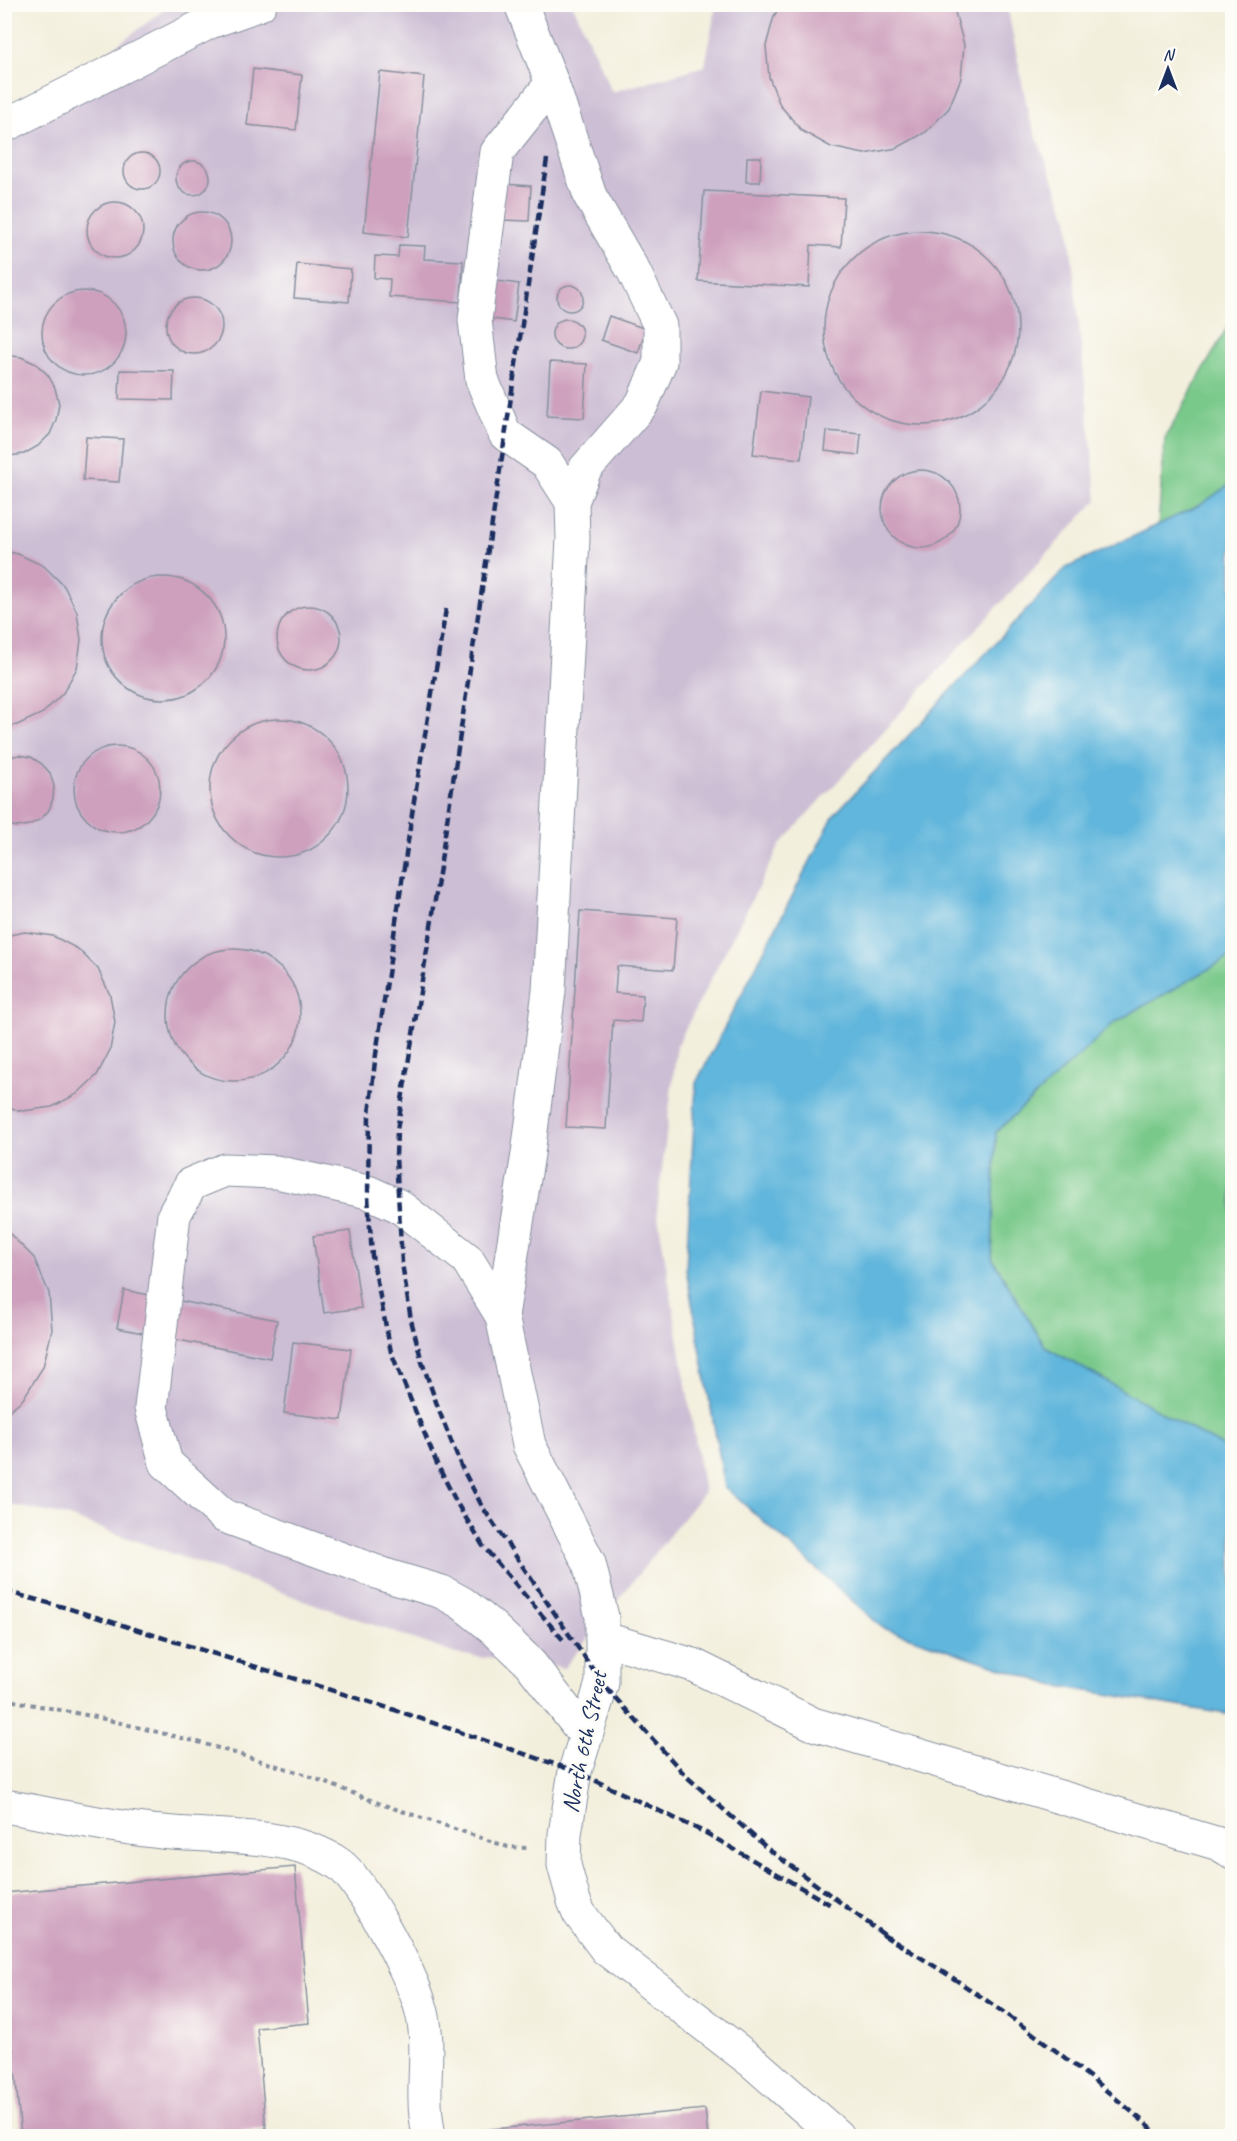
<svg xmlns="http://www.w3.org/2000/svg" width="1237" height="2141" font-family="Caveat,sans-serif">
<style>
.industrial{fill:#ccbed4}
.green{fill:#79c98a;stroke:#4a7c74;stroke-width:1.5}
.water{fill:#60b6dc;stroke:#3e729d;stroke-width:1.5}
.building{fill:#cea0bd}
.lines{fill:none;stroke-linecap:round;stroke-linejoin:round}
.minor-casing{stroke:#878f9e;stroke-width:35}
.path{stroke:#878f9e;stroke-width:4;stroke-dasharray:4.5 4.5;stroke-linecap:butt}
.minor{stroke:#fff;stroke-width:33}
.rail{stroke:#1b2f5e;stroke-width:4.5;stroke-dasharray:9 4.5;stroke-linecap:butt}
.labels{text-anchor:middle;stroke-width:6;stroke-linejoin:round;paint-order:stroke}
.street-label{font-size:24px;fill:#1b2f5e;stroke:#fdfcf7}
</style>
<rect width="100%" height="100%" fill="#fdfcf7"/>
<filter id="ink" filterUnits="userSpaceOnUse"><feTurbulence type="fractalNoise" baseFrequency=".0167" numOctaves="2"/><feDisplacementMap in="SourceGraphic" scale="12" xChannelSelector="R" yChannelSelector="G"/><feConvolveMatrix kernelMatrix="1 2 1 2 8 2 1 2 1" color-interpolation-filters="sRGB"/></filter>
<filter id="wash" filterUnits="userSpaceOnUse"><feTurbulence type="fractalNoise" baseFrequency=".008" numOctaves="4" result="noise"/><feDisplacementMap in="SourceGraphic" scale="24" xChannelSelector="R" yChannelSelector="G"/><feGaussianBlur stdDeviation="1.35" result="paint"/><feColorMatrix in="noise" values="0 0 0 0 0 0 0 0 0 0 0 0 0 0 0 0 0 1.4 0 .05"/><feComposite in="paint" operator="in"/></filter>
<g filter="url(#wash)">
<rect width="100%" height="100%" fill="#f3efdd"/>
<polygon class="industrial" points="171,5 573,5 612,92 705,66 716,5 1007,5 1029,117 1068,218 1097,500 981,624 780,845 677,1045 657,1211 704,1492 564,1668 456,1654 63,1515 5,1504 4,108 73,77"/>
<g class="green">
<polygon points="1232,319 1232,483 1200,505 1158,526 1165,438"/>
<polygon points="1232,956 1232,1452 1045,1347 992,1258 996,1132 1115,1022"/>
</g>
<polygon class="water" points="1232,483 1232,956 1115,1022 996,1132 992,1258 1045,1347 1232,1452 1232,1715 1052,1685 883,1628 725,1487 686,1269 696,1083 834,815 1066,568 1200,505"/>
<g id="blocks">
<g class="building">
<polygon points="781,5 949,5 955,12 964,45 961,78 949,108 926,132 897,148 864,154 831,147 802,131 780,105 769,77 766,46 774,16"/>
<polygon points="253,69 302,75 296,130 247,125"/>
<polygon points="380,72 424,77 408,237 364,232"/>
<circle cx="142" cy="171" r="18"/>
<polygon points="747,157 761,157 760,182 746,182"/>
<circle cx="193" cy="178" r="17"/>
<polygon points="504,184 531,186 529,221 502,220"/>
<polygon points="704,191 844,198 841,247 811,245 809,287 698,281"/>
<circle cx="115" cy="230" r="28"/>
<circle cx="202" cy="241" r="29"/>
<circle cx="921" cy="328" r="97"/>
<polygon points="399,245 425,246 424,259 463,261 461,302 389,297 390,279 374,278 375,256 398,257"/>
<polygon points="297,264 351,269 349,302 294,298"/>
<polygon points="490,280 519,284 514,322 486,318"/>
<circle cx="570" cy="298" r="13"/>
<circle cx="84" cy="333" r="42"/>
<circle cx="194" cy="326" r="28"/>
<polygon points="609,316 646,329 638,353 601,340"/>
<circle cx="567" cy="334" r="15"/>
<polygon points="4,355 21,357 36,364 48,375 55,388 59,404 56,420 50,434 38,446 24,454 8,456 4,455"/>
<polygon points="550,362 587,364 584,418 547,416"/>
<polygon points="120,370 174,371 173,400 119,399"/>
<polygon points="761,391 808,397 801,459 753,454"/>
<polygon points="827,431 861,434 859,455 825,451"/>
<polygon points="86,437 123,439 119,482 83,480"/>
<circle cx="921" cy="509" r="39"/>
<polygon points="4,551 18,554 44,566 64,586 77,612 81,640 77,668 63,693 43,713 17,725 4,727"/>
<circle cx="163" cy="638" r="61"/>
<circle cx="309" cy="638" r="32"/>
<circle cx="279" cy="788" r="69"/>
<circle cx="117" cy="789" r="43"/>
<polygon points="19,755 31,757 42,764 50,773 54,786 53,798 49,810 41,819 29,825 17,827 4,824 4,758"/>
<polygon points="580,911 677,918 673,970 617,966 615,993 643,995 641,1022 613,1020 606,1129 566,1127"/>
<polygon points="25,932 53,936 78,949 98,969 110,995 115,1022 110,1050 97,1075 77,1094 52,1107 23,1111 4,1107 4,936"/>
<circle cx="234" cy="1015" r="66"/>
<polygon points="4,1228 34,1258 49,1293 52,1330 43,1367 23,1399 4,1415"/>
<polygon points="350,1231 361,1308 324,1313 313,1236"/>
<polygon points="124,1290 277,1320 270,1358 117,1328"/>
<polygon points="293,1342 351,1349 342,1420 284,1413"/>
<polygon points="295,1867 309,2023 257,2028 266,2129 180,2136 21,2136 13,2048 4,2049 4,1893"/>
<polygon points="705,2109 708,2136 464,2136 463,2132"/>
</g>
</g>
</g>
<g filter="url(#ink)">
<use href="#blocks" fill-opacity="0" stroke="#878f9e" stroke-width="1.5"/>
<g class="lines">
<g class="minor-casing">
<g id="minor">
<polyline points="552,83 497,152 475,320 482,380 505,434 547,463 572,502"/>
<polyline points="4,126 210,22 260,4"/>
<polyline points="502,1316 528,1154 549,991 573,539 572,502 585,469 642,404 660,362 660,326 634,272 590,196 552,83 521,4"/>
<polyline points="602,1638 693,1665 813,1724 1219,1844 1232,1852"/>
<polyline points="586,1736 529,1662 492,1627 462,1603 442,1592 388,1576 224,1516 166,1463 151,1408 174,1215 191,1184 225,1170 276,1172 368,1192 399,1206 467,1259 502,1316 529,1445 589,1563 602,1617 602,1683 586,1736 575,1771 565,1834 564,1865 574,1901 579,1913 606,1949 754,2063 837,2136"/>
<path d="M4,1806C57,1815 109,1827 162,1832C217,1838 292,1831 339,1864C362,1880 412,1976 420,2005C430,2036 424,2069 425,2100C425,2112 427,2125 429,2136"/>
</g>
</g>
<polyline class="path" points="4,1699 96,1717 198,1742 301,1773 381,1804 508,1847 527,1848"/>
<use href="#minor" class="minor"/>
<g class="rail">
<polyline points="547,159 432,920 397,1130 396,1157 402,1263 411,1320 422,1362 440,1413 461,1466 483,1508 602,1683 686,1776 768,1849 891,1940"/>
<polyline points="446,609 414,801 375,1061 369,1114 368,1196 372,1256 391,1352 437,1464 458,1505 483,1546 564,1641"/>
<polyline points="4,1591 67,1608 395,1710 575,1771 706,1833 831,1905"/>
<path d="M883,1935C982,1992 1074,2061 1160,2136"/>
</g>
</g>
</g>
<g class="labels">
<g class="street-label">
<text transform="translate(584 1742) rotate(-78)" y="8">North 6th Street</text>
</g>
</g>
<rect width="1237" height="2141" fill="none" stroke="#fdfcf7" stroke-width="24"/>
<g transform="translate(1168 69)" stroke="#fdfcf7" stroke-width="4.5" paint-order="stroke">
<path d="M0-4.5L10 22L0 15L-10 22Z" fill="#1b2f5e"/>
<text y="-9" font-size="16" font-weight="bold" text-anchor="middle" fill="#1b2f5e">N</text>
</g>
</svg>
